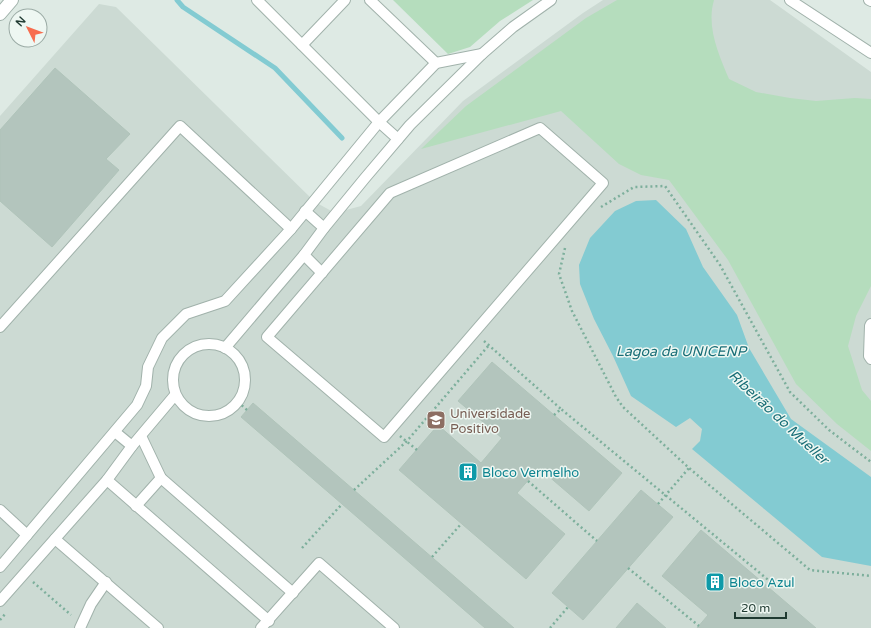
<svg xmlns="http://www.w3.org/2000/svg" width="871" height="628" font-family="'Varela Round',sans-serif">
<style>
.built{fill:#ccdad3}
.green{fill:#b5ddbd}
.water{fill:#83cbd2}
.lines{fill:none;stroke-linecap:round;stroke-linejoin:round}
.stream{stroke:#83cbd2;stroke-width:5}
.building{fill:#b3c5bd;stroke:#b0c4ba}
.lane-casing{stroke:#a1b2ab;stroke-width:12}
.street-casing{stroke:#a1b2ab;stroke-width:14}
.path{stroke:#7daf9c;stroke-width:2.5;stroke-dasharray:2 3;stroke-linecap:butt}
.lane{stroke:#fff;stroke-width:10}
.street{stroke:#fff;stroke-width:12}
.labels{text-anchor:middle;stroke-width:3;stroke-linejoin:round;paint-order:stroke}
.education-label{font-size:13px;fill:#785e54;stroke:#eef7f2;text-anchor:start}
.culture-label{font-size:13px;fill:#0d838f;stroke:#eef7f2;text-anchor:start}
.water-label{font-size:14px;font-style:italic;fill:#186e77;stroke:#eef7f2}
</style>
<rect width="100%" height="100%" fill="#deeae4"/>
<polygon class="built" points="603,0 770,0 871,72 871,628 0,628 0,116 99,4 116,7 315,202 335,213 361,206 463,101 583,13"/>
<g class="green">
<polygon points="393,0 533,0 500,21 470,47 448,54"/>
<path d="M617,0H714C706,27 719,55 729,79L756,92L790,98L816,101L855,98L871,99V286L856,316L848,346L862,390L871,401V451L837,424L796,384L728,260L669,180L641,175L619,164L561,111L421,149L466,106L586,18Z"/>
</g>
<polygon class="water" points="656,200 686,229 703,267 737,315 749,348 791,419 871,477 871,566 822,557 692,449 700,441 702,429 690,418 676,427 631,396 613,356 594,319 580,284 579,265 590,238 615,211 636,201"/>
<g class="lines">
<polyline class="stream" points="177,0 183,7 275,68 342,138"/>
</g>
<g class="building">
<polygon points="55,68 130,134 106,159 119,170 52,247 0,201 0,130"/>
<polygon points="492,362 622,473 589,511 539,468 517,493 565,534 526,579 399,470 438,425 481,463 502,438 458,401"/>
<polygon points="253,403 354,490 514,628 485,628 342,504 241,417"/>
<polygon points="641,490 673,517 583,620 552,593"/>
<polygon points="701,530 768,587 816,628 697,628 708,615 662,576"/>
<polygon points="637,603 666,628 616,628"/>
</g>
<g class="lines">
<g class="lane-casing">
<g id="lane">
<polyline points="257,0 379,122 398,139"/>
<polyline points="370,0 436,63"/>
<polyline points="790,0 871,53"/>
<polyline points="869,0 871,1"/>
<polyline points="302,45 345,0"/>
<polygon points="540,128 603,183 384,437 267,337 390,193"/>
<polyline points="305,211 324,228"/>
<polyline points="291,229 379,122 436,63 482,54"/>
<polyline points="304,255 322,273"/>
<polyline points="871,324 870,326 869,356 871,359"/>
<polyline points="0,327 180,126 291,229 225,301 186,314 162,338 148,367 146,386 137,405 0,567"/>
<circle cx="209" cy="380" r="36"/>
<polyline points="225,348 304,255 324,228 365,178 410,125 482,54 513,27 551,0"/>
<polyline points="115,432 132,446"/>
<polyline points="141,436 161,478 293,593"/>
<polyline points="107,480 269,621"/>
<polyline points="136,506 161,478"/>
<polyline points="0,510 27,535"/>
<polyline points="55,539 158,628"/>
<polyline points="0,601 107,480 132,446 175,395"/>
<polyline points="80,628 91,604 106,582"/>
<polyline points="261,628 319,563 394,628"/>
</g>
</g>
<g class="street-casing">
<polyline id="street" points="0,14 12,0"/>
</g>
<g class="path">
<polyline points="601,207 634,187 665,186 720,265 790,392 829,430 871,462"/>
<polyline points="565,248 559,274 572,311 616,397 623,407 689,468 810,570 871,576"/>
<polyline points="484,341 561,409"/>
<polyline points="238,402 247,410"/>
<polyline points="554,415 561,409 772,583 768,587"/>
<polyline points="400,436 417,450"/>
<polyline points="528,481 597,541"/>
<polyline points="354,490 407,441 489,345"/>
<polyline points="658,504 689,468"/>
<polyline points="302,548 342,504"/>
<polyline points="432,557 461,524"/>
<polyline points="628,568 699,626"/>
<polyline points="33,582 71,615"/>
<polyline points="0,620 6,613"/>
<polyline points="550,628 568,607"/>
</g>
<use href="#lane" class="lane"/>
<use href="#street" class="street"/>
</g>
<defs>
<g id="university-square" transform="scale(1)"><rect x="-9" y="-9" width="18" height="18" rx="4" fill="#8d6e63" stroke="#eef7f2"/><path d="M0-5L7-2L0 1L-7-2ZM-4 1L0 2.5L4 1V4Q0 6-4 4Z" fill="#fff"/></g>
<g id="building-square" transform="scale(1)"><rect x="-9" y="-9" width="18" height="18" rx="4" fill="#0f9aa8" stroke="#eef7f2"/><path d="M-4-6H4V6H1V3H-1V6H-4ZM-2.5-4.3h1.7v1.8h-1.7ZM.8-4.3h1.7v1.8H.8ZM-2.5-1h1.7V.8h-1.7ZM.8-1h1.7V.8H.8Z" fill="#fff"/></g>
</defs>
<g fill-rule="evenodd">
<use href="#university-square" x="436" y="420"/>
<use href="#building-square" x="468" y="472"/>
<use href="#building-square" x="715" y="582"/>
</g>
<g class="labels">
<g class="education-label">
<text x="450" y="418">Universidade<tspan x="450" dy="15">Positivo</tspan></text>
</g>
<g class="culture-label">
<text x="482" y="477">Bloco Vermelho</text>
<text x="729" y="587">Bloco Azul</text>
</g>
<g class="water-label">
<text x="681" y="356">Lagoa da UNICENP</text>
<text transform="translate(779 417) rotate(43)" y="5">Ribeirão do Mueller</text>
</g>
</g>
<g transform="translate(28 28) rotate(312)"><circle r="19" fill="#eef7f2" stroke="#9baba5"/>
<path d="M0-3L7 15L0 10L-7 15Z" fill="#f76d4f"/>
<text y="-6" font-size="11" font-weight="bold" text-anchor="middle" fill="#1f3a31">N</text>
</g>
<path d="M735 612v6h51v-6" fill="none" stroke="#1f3a31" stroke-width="2"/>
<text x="741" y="612" font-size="12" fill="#1f3a31" stroke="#eef7f2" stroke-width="3" paint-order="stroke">20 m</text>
</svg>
